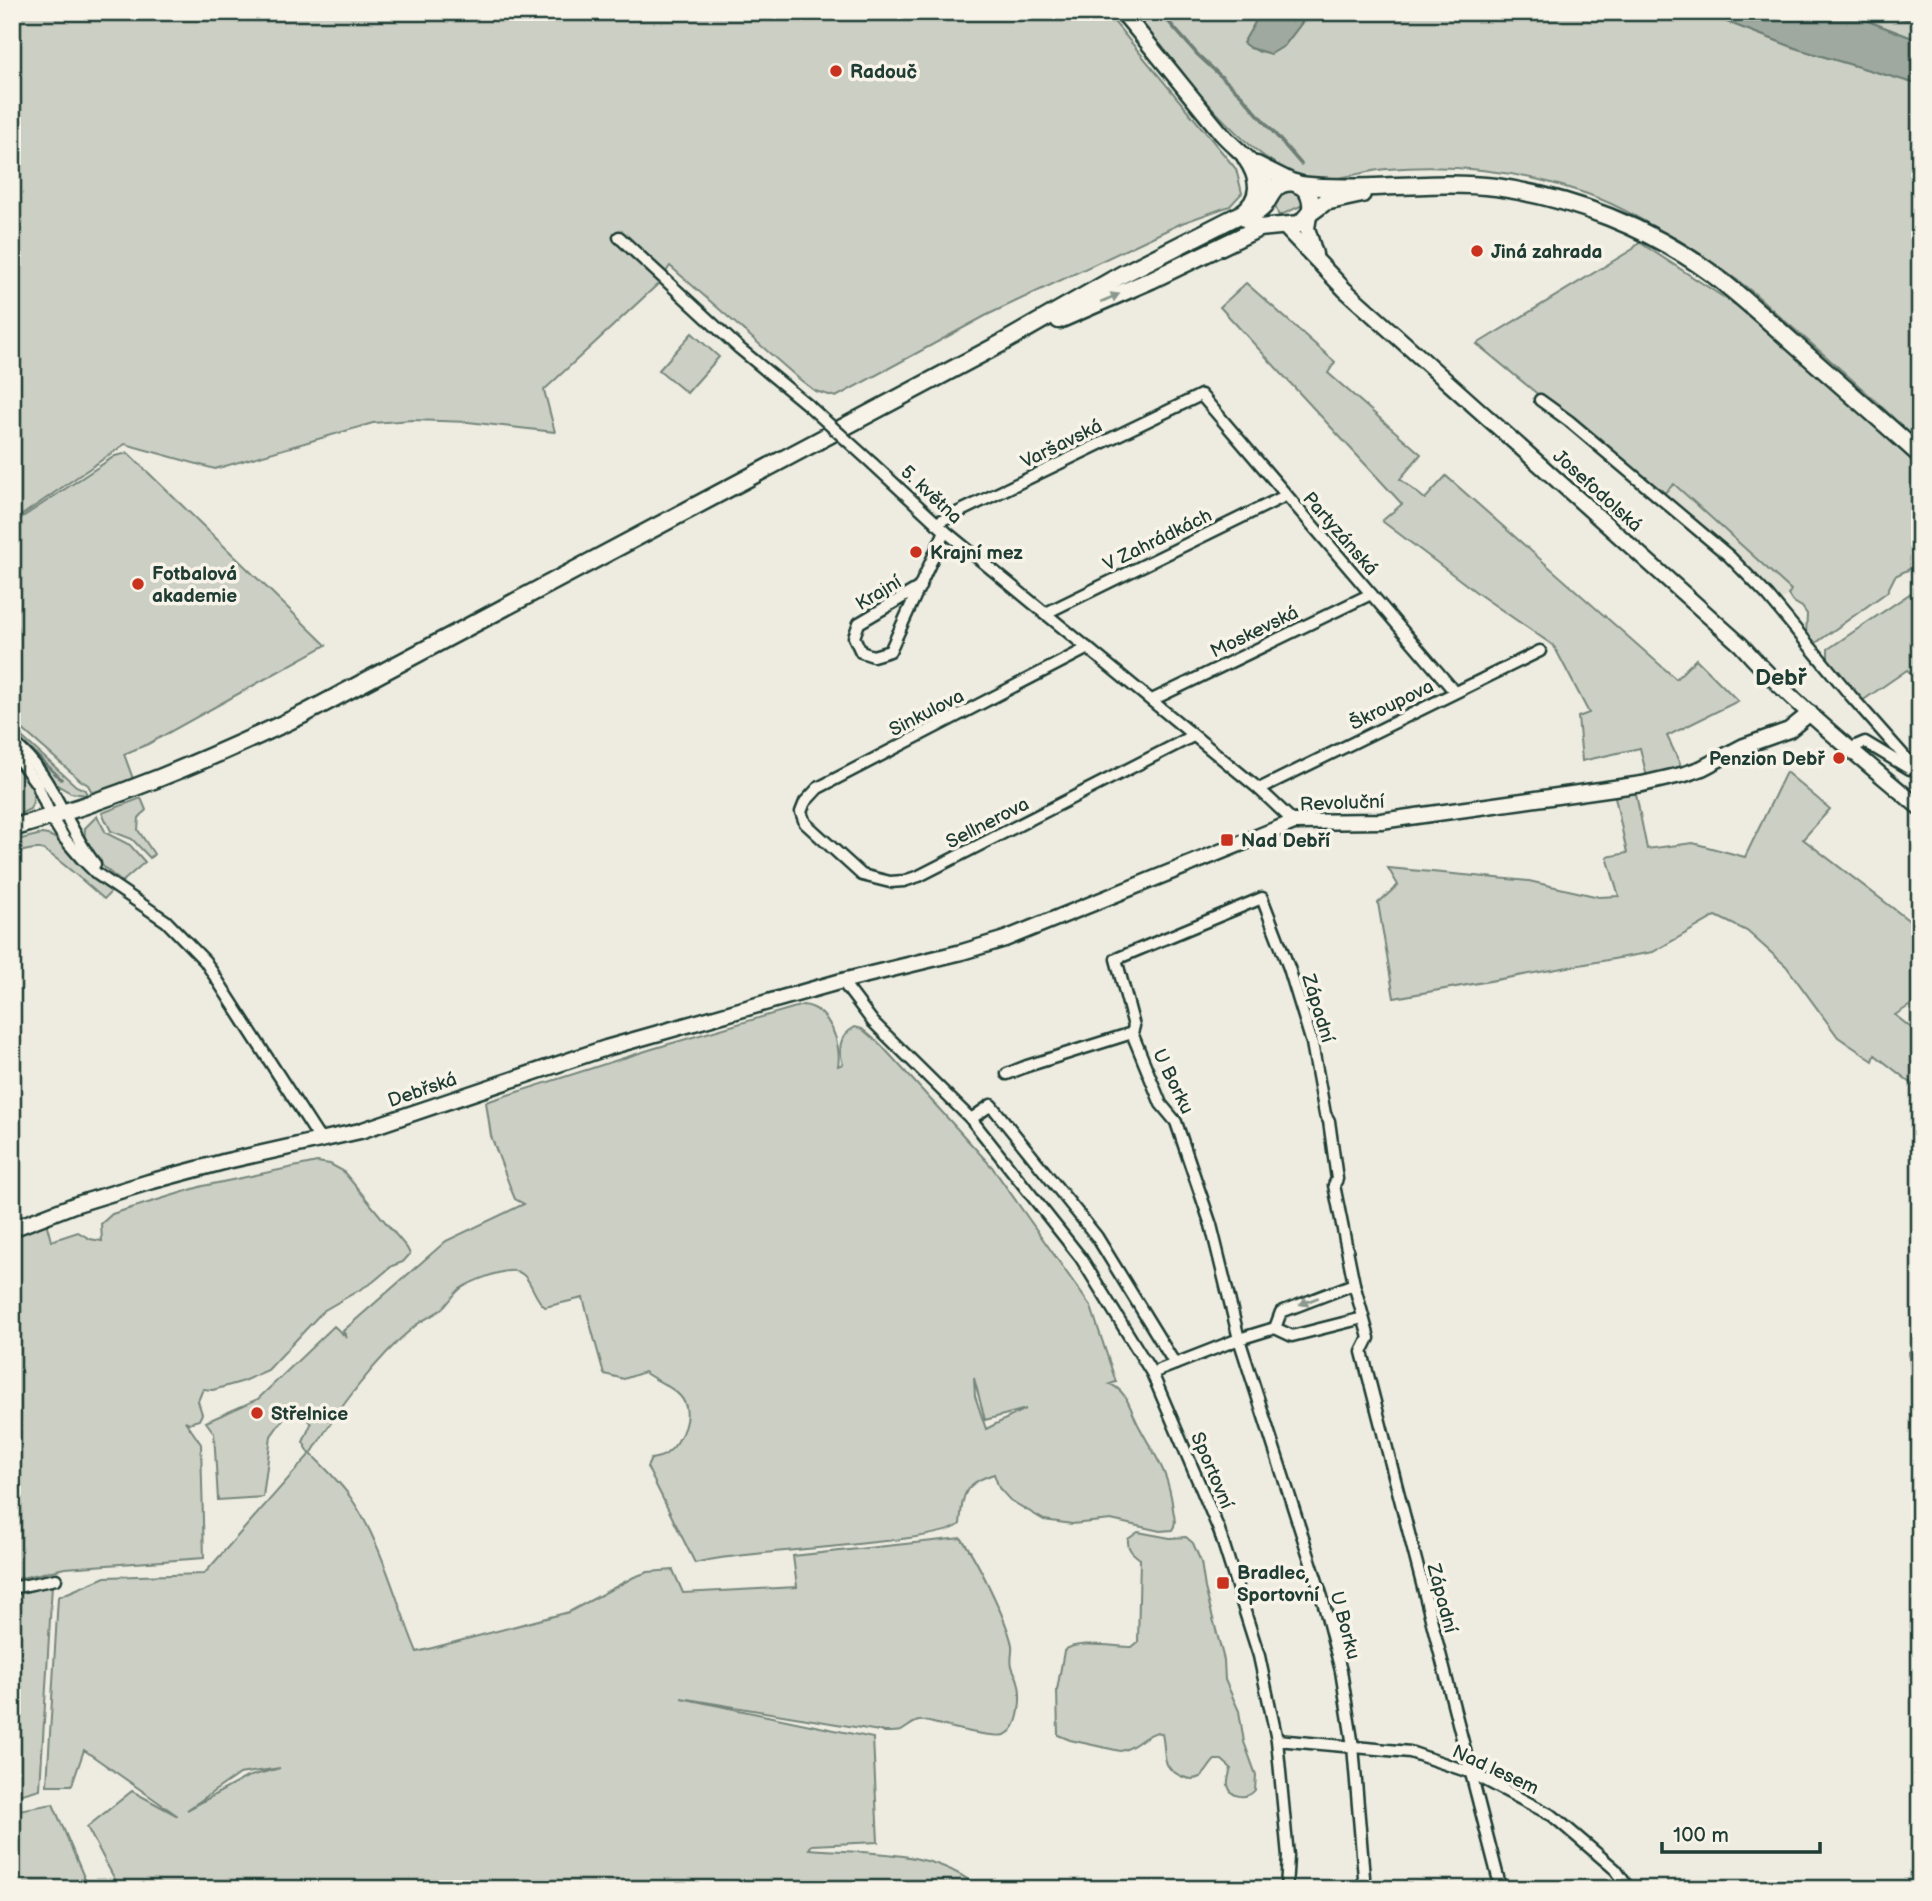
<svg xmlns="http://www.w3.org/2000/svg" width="1932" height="1901" font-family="'Balsamiq Sans',sans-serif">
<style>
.built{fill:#ddddd2}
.green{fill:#cccfc4;stroke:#76867c;stroke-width:2;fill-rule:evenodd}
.water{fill:#9fa99f;stroke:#6c7e74;stroke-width:2}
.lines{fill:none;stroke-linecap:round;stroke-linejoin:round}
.stream{stroke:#6c7e74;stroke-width:3.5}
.street-casing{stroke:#1f3d34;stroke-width:15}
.secondary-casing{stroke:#1f3d34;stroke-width:19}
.primary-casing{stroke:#1f3d34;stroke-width:21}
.street{stroke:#f7f3e8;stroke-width:10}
.secondary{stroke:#f7f3e8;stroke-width:14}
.primary{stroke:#f7f3e8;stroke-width:16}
.street-bridge-casing{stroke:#1f3d34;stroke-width:15;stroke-linecap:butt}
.street-bridge{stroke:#f7f3e8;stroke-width:10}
.oneway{fill:#8b988e}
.poi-dot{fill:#c8321e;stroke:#f7f3e8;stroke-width:2.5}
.labels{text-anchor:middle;stroke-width:7;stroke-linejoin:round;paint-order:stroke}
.poi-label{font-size:19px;font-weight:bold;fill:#1f3d34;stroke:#f7f3e8;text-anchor:start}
.street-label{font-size:19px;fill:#1f3d34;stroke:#f7f3e8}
.quarter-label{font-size:23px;font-weight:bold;fill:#1f3d34;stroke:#f7f3e8}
</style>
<rect width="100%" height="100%" fill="#eeece1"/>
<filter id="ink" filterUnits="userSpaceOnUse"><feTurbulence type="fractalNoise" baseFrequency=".0143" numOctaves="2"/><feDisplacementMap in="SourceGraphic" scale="14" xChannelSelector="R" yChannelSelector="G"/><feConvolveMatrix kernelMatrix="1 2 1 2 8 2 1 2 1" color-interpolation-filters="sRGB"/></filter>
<g filter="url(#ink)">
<polygon class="built" points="1673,483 1792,590 1778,604 1661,496"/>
<g class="green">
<polygon points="12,12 1106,12 1236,169 1242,193 1230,206 1182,223 987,315 836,397 815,391 798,378 670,266 658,284 544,390 555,432 468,422 412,420 373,423 215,469 125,444 12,522"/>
<path d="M1134,12H1261L1244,43L1259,52L1284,46L1310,12H1701L1798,49L1920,85V440L1911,435C1871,395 1828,358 1785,321C1773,311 1762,299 1750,290C1725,270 1697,253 1670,237C1640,218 1609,200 1575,190C1514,170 1450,164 1387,169C1361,171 1329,185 1303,177C1245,161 1172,60 1134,12Z"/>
<polygon points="1845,12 1870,12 1920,22 1920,41"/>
<polygon points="1287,189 1299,192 1305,204 1279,216 1274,204 1276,196"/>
<polygon points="1639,242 1737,306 1850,403 1920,468 1920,564 1895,576 1887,592 1813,645 1806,635 1807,614 1802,607 1792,601 1788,595 1791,590 1674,484 1661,496 1477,344 1633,249"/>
<polygon points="1246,283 1335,362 1328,373 1421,454 1400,479 1425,499 1446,476 1676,679 1696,659 1738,701 1667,736 1683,770 1647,777 1640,748 1582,761 1578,717 1589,713 1554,646 1480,595 1382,521 1402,504 1220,307"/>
<polygon points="692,333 719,357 687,393 659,370"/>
<polygon points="128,453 326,645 148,744 124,754 133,779 93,794 88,785 80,780 12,720 12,524 115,456"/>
<polygon points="1920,587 1920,670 1913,675 1907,670 1862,701 1828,662 1828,649"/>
<polygon points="12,728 76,786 85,790 87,795 71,793 57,785 12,735"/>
<path d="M12,757C23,771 41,791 30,809L12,818Z"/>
<polygon points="1786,772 1830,809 1803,839 1920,929 1920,999 1895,1015 1920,1035 1920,1090 1875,1055 1873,1061 1838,1037 1786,966 1747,931 1716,916 1653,952 1394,998 1378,903 1398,885 1388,868 1529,881 1599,897 1619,896 1607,857 1627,853 1614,792 1635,789 1647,849 1693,843 1745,857"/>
<polygon points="141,798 146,810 139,818 138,830 154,854 150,858 132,839 111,831 102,813"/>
<path d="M97,816L106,833L130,845L145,862L122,882C105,869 81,851 85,828Z"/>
<path d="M42,834C62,836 68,852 81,865C91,875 101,884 112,891L104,899C93,890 49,849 40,849C31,848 21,852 12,854V841Z"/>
<path d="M803,1005C829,1007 842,1044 838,1066L843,1064C838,1047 839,1036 855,1027L862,1029L881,1045L992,1167L1091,1307L1116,1382L1110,1384C1129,1392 1130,1411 1140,1428C1157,1460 1168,1470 1173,1509C1174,1517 1177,1523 1172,1530L1160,1531L1111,1520L1072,1524L1044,1520L1010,1500L999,1488L994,1474C962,1484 963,1495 960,1524C944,1544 737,1550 695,1563L647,1467L651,1459C656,1458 662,1457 666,1454C682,1442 695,1412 680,1396C670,1385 656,1381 644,1372L624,1379L604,1374L583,1298L545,1307C533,1299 531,1273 515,1271C502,1269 470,1282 460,1289C453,1295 449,1303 442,1309C433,1316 423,1319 415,1326C375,1359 337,1411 311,1454C325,1468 340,1482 351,1498C383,1545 395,1600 417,1652L569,1612L634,1577L648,1572L673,1570L683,1593L797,1587L793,1556L961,1538C976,1556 1007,1621 1012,1645C1013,1652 1010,1659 1012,1666C1013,1671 1017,1676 1018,1681C1022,1695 1021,1730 1004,1735C990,1739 941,1725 925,1721C915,1719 909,1727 901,1731C896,1732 890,1732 885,1732L681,1698L873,1738L878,1842L812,1845L809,1849C866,1854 935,1848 980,1889H721L724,1881H717L714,1889H120L87,1827L132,1791L178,1816L84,1750L72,1785H47L58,1597L105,1577L204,1574L310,1454L303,1442L311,1424L307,1419L300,1417L293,1405L271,1436L263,1497L218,1500L214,1433L206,1422L258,1399L334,1326L347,1338L343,1331L446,1241L524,1204L515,1199L512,1192L491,1136L486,1102L652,1049ZM974,1378L985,1420L1026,1409L986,1429L975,1396ZM280,1768L247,1777L187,1810L239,1774Z"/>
<polygon points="317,1162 330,1164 343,1171 407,1248 410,1254 403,1262 392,1266 373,1282 323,1311 268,1370 241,1382 213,1390 203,1389 198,1401 202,1414 199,1420 189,1423 185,1421 201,1444 204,1558 65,1568 12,1580 12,1233 45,1218 51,1241 78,1232 90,1239 102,1241 101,1224 112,1214 203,1186"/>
<polygon points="1920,1344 1920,1408 1914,1405 1909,1352"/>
<path d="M1138,1532L1170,1538L1186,1537L1193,1543L1201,1562L1205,1588L1224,1660L1225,1680L1239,1711L1244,1742L1256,1775L1255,1790C1248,1799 1231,1799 1228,1785C1227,1780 1230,1773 1231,1768L1222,1760H1215C1209,1765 1207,1773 1200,1777C1194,1780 1188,1779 1183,1777C1159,1767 1167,1755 1162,1734L1158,1732C1143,1735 1135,1749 1120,1751L1070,1740L1058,1735L1057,1690L1064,1651C1075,1639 1116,1647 1132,1647L1138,1642L1140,1559C1132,1553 1127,1549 1128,1539Z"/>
<polygon points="52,1585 40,1789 12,1797 12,1596"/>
<polygon points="53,1804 89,1889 12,1889 12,1811"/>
</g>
<g class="water">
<polygon points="1261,12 1310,12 1284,46 1271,54 1250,48 1243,43"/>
<polygon points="1701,12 1844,12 1920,41 1920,85 1798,49"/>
</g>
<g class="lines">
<g class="stream">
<polyline points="1160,12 1198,55 1241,95 1301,164"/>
<polyline points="12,732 61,779"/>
</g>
<g class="street-casing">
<g id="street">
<polyline points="619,237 739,348 809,406"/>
<polyline points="1540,400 1569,421 1729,556 1768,596 1851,696 1920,774"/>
<polyline points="873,464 945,531 1259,789 1294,822"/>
<polyline points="936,523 1201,395 1455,692"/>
<polyline points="920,587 859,623 854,637 861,652 873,656 890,651 945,531"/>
<polyline points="1044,614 1285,496"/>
<polyline points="1088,648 818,788 805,802 801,812 805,823 862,875 890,882 904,881 919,876 1193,736"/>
<polyline points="1152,700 1371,594"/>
<path d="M12,742C53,773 64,825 95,864"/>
<polyline points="1851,748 1865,742 1910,769"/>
<polyline points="12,750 37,784 51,817 64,838 82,859 97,874 166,921 205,961 321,1141"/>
<polyline points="1259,789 1540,651"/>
<polyline points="842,981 873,1022 971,1119 1081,1258 1152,1373 1219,1530 1259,1656 1277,1740 1288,1856 1286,1889"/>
<polyline points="1007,1074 1027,1066 1132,1033"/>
<polyline points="971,1119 991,1105 1097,1237 1175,1364"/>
<polyline points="1275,1328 1281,1312 1354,1284"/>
<polyline points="1275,1328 1292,1336 1363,1318"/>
<polyline points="1152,1373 1239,1339 1275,1328"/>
<polyline points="12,1588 56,1579"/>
<polyline points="1277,1740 1410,1752 1472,1773 1553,1816 1616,1870 1629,1889"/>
<polyline points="1365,1889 1353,1746 1341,1671 1322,1597 1239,1339 1211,1225 1176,1122 1161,1104 1132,1033 1134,1026 1116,959 1262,898 1289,968 1312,1043 1325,1114 1329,1121 1337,1179 1334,1185 1354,1284 1369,1338 1362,1352 1501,1889"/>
</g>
</g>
<g class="secondary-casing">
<g id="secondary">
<path d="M1122,12C1156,52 1188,93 1221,133C1238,152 1265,169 1271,195"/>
<polyline points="1257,164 1297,184"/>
<polyline points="1309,216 1307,228 1315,254"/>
<path d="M1283,225L1345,290L1741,645C1794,705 1859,756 1920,808"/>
<polyline points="12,1229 74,1205 149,1182 227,1161 360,1131 606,1048 842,981 962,952 1005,939 1294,822 1381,821 1642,784 1685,774 1702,768 1744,746 1789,730 1810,713"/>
</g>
</g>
<g class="primary-casing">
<g id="primary">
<path d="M1299,185C1364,193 1430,179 1496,187C1573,198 1648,227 1711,273C1742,296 1771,323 1800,349C1840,384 1880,419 1920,455"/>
<polyline points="1310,213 1325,202 1362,194"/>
<path d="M1059,320L1151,280L1259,228L1300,224L1310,213C1315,196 1302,177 1282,184C1272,188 1270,198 1264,206C1259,212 1253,215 1246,219"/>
<path d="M12,828C114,800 209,759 304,714L1002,343L1121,275L1241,214C1263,199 1260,178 1246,158"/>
</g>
</g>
<use href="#street" class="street"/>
<use href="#secondary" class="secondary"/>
<use href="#primary" class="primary"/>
<g class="street-bridge-casing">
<polyline id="street-bridge" points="809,406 873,464"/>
</g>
<use href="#street-bridge" class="street-bridge"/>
</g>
<defs><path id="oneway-solid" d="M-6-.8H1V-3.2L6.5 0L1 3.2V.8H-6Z" transform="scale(1.75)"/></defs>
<g class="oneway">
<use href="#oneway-solid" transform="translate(1110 298) rotate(-23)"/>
<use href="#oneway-solid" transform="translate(1309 1301) rotate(159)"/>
</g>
</g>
<g class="poi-dot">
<circle cx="836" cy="71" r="7"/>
<circle cx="1477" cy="251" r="7"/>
<circle cx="916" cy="552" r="7"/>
<circle cx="138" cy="584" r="7"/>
<circle cx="1839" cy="758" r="7"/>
<rect x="1220" y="833" width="14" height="14" rx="3.5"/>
<circle cx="257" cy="1413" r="7"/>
<rect x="1216" y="1576" width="14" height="14" rx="3.5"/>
</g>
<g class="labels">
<g class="poi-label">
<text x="850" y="78">Radouč</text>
<text x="1491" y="258">Jiná zahrada</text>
<text x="930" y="559">Krajní mez</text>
<text x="152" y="580">Fotbalová<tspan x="152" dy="22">akademie</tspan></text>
<text x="1825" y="765" text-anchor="end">Penzion Debř</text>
<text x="1241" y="847">Nad Debří</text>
<text x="271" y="1420">Střelnice</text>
<text x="1237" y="1579">Bradlec,<tspan x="1237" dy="22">Sportovní</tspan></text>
</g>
<g class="street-label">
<text transform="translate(1061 443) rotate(-26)" y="7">Varšavská</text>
<text transform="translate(1598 490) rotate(42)" y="7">Josefodolská</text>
<text transform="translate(932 494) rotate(43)" y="7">5. května</text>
<text transform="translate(1341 533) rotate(49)" y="7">Partyzánská</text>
<text transform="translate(1157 539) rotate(-26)" y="7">V Zahrádkách</text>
<text transform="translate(878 592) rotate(-31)" y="7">Krajní</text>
<text transform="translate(1254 631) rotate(-26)" y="7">Moskevská</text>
<text transform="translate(1391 704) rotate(-26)" y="7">Škroupova</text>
<text transform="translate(926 712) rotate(-27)" y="7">Sinkulova</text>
<text transform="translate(1342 802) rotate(-2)" y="7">Revoluční</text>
<text transform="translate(987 822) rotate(-27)" y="7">Sellnerova</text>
<text transform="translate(1319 1008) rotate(73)" y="7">Západní</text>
<text transform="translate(1174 1081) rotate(64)" y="7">U Borku</text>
<text transform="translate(422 1089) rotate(-19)" y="7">Debřská</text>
<text transform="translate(1213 1470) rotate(67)" y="7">Sportovní</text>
<text transform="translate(1443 1598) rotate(75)" y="7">Západní</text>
<text transform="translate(1346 1625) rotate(75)" y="7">U Borku</text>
<text transform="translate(1496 1769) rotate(25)" y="7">Nad lesem</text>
</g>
<g class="quarter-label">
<text x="1781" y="685">Debř</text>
</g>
</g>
<rect width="1932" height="1901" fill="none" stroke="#f7f3e8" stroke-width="42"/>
<rect x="21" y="21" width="1890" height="1859" fill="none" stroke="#1f3d34" stroke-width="2.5" filter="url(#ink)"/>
<path d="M1662 1842v10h158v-10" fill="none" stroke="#1f3d34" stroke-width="3.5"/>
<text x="1673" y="1842" font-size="21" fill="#1f3d34" stroke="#f7f3e8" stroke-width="5" paint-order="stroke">100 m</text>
</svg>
